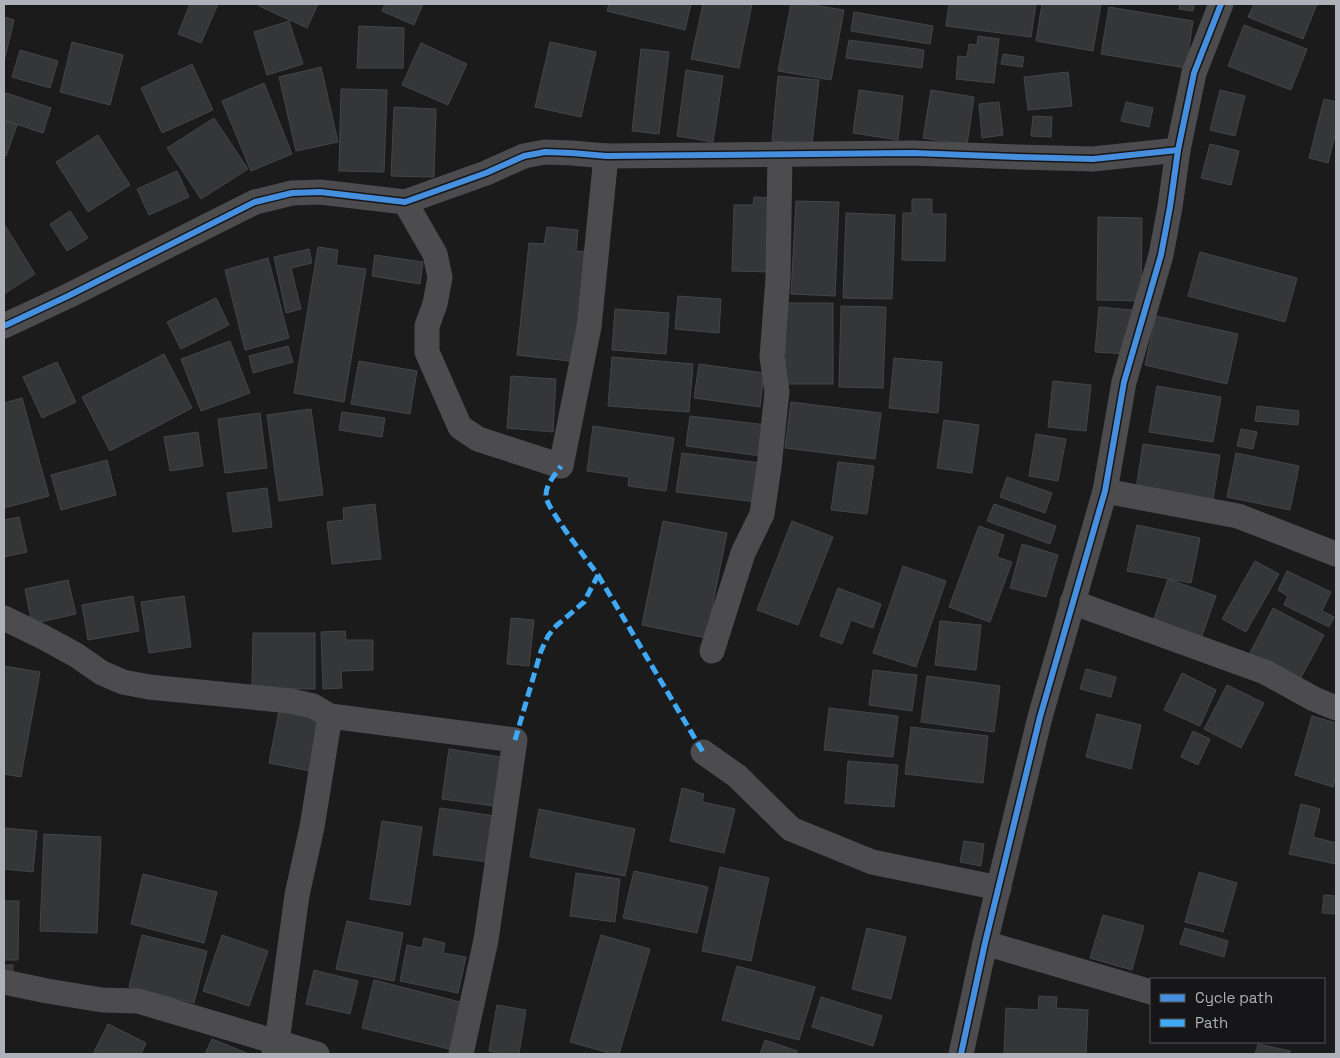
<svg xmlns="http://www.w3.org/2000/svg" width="1340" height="1058" font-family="'Space Grotesk',sans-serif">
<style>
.building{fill:#353637;stroke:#454548}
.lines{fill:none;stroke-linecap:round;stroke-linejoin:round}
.street{stroke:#4c4c4e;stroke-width:25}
.quiet{stroke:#3fa9f5;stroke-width:5;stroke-dasharray:10 5;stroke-linecap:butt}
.cycleway-casing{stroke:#161517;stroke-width:9}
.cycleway{stroke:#468fdf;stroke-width:6}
</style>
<rect width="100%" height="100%" fill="#1b1b1c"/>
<g class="building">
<polygon points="190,4 218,4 201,43 178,34"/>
<polygon points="260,4 318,4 307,28 259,6"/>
<polygon points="385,4 423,4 414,25 382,11"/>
<polygon points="609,4 691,4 685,30 607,11"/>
<polygon points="703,4 752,4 739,68 691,59"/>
<polygon points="791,4 806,4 844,10 831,80 778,71"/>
<polygon points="949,4 1036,4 1031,37 946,26"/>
<polygon points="1042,4 1101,4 1093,51 1036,41"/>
<polygon points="1180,4 1194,4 1193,11 1179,9"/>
<polygon points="1254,4 1317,4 1303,39 1248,17"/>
<polygon points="1109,7 1193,21 1186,68 1101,54"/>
<polygon points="854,12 933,26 930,44 851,31"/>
<polygon points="4,17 14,20 4,62"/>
<polygon points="289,21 303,64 267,75 254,32"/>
<polygon points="1244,25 1307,49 1291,90 1228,66"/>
<polygon points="359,26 404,28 403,68 357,68"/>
<polygon points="978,36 999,39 994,83 956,79 958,56 967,57 969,44 977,45"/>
<polygon points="849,40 924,50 922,68 846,58"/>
<polygon points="72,42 123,55 110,105 60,92"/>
<polygon points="550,42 596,52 581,117 535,107"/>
<polygon points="421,43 467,64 448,105 402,85"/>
<polygon points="641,49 669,52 659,134 632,131"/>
<polygon points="20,50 58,61 50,88 12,77"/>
<polygon points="1003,54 1024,57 1022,67 1001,64"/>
<polygon points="192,64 213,110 162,133 141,88"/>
<polygon points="321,67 338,142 296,151 279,77"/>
<polygon points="686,70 723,76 713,142 677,136"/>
<polygon points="1068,72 1072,106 1028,110 1024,77"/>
<polygon points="778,76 819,80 812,145 772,141"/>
<polygon points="264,83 292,154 251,171 222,101"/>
<polygon points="341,89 387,90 384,172 339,171"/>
<polygon points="859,90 903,96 898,140 853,133"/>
<polygon points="931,90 974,97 967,145 923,138"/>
<polygon points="1220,90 1245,96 1235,136 1210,130"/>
<polygon points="6,93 51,108 43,133 4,120 4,99"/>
<polygon points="1324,99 1336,102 1336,131 1328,163 1309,158"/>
<polygon points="999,102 1003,135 982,138 979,104"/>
<polygon points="1126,102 1153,108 1149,127 1121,121"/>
<polygon points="394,107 436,109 434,177 391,176"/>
<polygon points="1033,116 1052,117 1051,137 1031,136"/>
<polygon points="214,118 248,169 201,199 167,148"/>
<polygon points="4,120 17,125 6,156 4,155"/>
<polygon points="98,135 130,185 88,212 56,162"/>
<polygon points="1210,144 1239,151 1231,185 1201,178"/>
<polygon points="177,171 189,197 149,215 137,189"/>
<polygon points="754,197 774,198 772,272 732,271 734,205 753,205"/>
<polygon points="912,199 932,199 932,214 946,214 945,261 902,260 903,213 912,213"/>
<polygon points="796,201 839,202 835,296 791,294"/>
<polygon points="70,211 88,238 67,251 50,224"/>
<polygon points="846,213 895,215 892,299 843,298"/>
<polygon points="1098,217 1142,218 1141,301 1097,300"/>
<polygon points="4,224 35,274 4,294"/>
<polygon points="547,227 578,230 576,251 589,252 578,362 517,355 529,243 544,244"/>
<polygon points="318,247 338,250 336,265 366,269 344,402 294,393"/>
<polygon points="309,249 312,263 291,268 301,309 286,313 274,257"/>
<polygon points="1200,252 1297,278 1285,322 1188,296"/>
<polygon points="375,255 423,262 420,284 372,276"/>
<polygon points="268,258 289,338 245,350 225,270"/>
<polygon points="678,296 721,299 719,333 675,329"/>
<polygon points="216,298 229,325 181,349 167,322"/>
<rect x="785" y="303" width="48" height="81"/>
<polygon points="841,306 886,307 883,388 839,387"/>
<polygon points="1099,307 1132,310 1128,354 1095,352"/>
<polygon points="615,309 669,313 666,354 612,350"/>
<polygon points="1156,316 1238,334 1227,384 1145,365"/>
<polygon points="230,341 250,393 201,411 181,359"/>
<polygon points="288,346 293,362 253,373 249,356"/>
<polygon points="164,354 192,408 110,451 82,397"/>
<polygon points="612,357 693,364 689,412 608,406"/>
<polygon points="894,358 942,362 938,413 889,408"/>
<polygon points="359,361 417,371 410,414 351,404"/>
<polygon points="57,362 76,402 42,418 23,377"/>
<polygon points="699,364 764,373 760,407 694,398"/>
<polygon points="511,376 556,379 553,432 507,428"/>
<polygon points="1053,381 1091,385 1086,431 1048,427"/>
<polygon points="1157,386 1221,397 1213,442 1149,432"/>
<polygon points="22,398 49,496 4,508 4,403"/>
<polygon points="791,402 881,413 875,459 785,448"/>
<polygon points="1257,406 1299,411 1298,425 1255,421"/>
<polygon points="311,409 323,495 279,501 267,415"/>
<polygon points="342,412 385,418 382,437 339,430"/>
<polygon points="260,413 267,468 225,473 218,419"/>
<polygon points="690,416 767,425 762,456 686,446"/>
<polygon points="944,420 979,425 972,473 937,468"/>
<polygon points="593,426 674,438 666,491 628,486 629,477 587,471"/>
<polygon points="1241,429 1257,432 1253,449 1237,446"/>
<polygon points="198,432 203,466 170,471 164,437"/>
<polygon points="1036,434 1066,439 1058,481 1029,476"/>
<polygon points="1143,444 1220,455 1213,500 1136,489"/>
<polygon points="682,453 761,463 757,502 676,492"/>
<polygon points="1236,453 1299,466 1290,510 1227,497"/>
<polygon points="107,460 116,495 61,510 51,475"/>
<polygon points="838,462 874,466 867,514 831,510"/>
<polygon points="1007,477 1052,493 1045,513 1000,497"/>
<polygon points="267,488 272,527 233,532 227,493"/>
<polygon points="375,504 381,559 332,564 327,522 344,520 343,508"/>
<polygon points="994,504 1056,526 1050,544 987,521"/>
<polygon points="19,517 27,552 4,557 4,520"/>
<polygon points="663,521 727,533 706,638 642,625"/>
<polygon points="792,521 833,537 798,625 757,610"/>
<polygon points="1137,525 1200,538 1191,583 1127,571"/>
<polygon points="979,526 1004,535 997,557 1012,562 990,622 949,607"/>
<polygon points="1022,544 1058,555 1046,597 1010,588"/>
<polygon points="1255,561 1279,574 1246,632 1222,619"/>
<polygon points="903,566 946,581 916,667 873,653"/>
<polygon points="1287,571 1331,592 1322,611 1334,617 1329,627 1284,605 1288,596 1278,590"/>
<polygon points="1168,579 1216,596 1199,644 1151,627"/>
<polygon points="68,580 76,614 32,624 25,589"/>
<polygon points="838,588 881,604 873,628 851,620 842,644 820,636"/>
<polygon points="133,596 139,631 88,640 82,605"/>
<polygon points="184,596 191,647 149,653 141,602"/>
<polygon points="1273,608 1324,635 1299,681 1249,655"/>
<polygon points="511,618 534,620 529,666 507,664"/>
<polygon points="940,621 981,625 976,670 935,665"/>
<polygon points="345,631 346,640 373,640 373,670 341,671 342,688 323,689 321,632"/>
<polygon points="253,633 315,633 315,689 252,688"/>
<polygon points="4,666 40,672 21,777 4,774"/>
<polygon points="1086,669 1116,677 1111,697 1080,689"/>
<polygon points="873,670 917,675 912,711 869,705"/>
<polygon points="1182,673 1216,690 1200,726 1164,710"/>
<polygon points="927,676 1000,686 994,732 921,722"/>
<polygon points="1227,685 1264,703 1241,748 1204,729"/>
<polygon points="829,708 898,716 893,757 824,750"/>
<polygon points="279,711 320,718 310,771 269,763"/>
<polygon points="1097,714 1141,725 1131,769 1086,757"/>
<polygon points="1312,716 1336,723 1336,774 1333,787 1295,775"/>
<polygon points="911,727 988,736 983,783 905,774"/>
<polygon points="1193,731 1210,739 1198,765 1181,757"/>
<polygon points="449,749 501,757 494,806 442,799"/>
<polygon points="848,761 898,765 894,807 845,803"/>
<polygon points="682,788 704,794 702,802 735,809 724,853 670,841"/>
<polygon points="1301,804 1320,809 1313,837 1336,843 1336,864 1289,854"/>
<polygon points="440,808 495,816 489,862 433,855"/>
<polygon points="539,809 635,829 625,876 530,857"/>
<polygon points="382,821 422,827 410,905 370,899"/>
<polygon points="4,828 37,831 33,872 4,869"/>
<polygon points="44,834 101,837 97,933 40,931"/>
<polygon points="964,841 984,844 981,866 960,862"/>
<polygon points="720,867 769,878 751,961 702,951"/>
<polygon points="634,871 708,887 697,933 623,918"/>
<polygon points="1199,872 1237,883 1223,932 1185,922"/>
<polygon points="576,873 620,879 615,922 570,916"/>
<polygon points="143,874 217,892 204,943 131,924"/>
<polygon points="1324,895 1336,896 1336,914 1322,913"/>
<polygon points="4,901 19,901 18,960 4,960"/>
<polygon points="1103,915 1144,926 1132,970 1090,958"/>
<polygon points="347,921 403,933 394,981 336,969"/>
<polygon points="867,928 906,937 891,999 852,989"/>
<polygon points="1185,928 1228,941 1224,957 1180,944"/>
<polygon points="142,935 207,951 194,1003 129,987"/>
<polygon points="222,935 268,951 249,1006 203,991"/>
<polygon points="601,935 650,949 619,1054 613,1054 570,1042"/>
<polygon points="424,938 445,943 443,953 466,957 458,993 400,981 407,945 422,948"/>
<rect x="4" y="965" width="9" height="14"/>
<polygon points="737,966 815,987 799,1040 722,1020"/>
<polygon points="314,970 358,981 350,1014 306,1004"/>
<polygon points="374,980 468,1004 457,1051 362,1028"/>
<polygon points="1039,996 1057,997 1056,1008 1088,1010 1086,1054 1004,1054 1006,1008 1038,1010"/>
<polygon points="821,997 882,1016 873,1046 812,1027"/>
<polygon points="497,1005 526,1010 519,1054 505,1054 489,1051"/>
<polygon points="108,1024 146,1043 141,1054 93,1054"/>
<polygon points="212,1039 249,1054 205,1054"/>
<polygon points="765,1040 797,1051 796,1054 760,1054"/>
<polygon points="1258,1044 1290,1051 1289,1054 1255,1054"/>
</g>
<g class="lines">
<g class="street">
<polyline points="405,202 435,254 440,277 435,304 427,326 427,352 460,427 478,439 561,466 589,327 606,156"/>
<polyline points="4,326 68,296 255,202 292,193 320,192 405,202 486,173 524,156 545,152 572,153 606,156 913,153 1018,157 1093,159 1178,150 1194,73 1221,4"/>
<polyline points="1105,491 1238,516 1336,554"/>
<polyline points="1072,602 1265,672 1314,699 1336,708"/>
<polyline points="4,618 43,637 76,655 102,673 123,682 149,687 291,701 313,706 330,716 312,827 297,895 277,1042 274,1054"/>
<polyline points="712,651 743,553 762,514 769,467 777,392 772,357 778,278 780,154"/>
<polyline points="330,716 515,740 486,940 461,1054"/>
<polyline points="703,752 737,776 791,829 872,862 999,888"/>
<polyline points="985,943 1151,992"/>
<polyline points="4,982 47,991 102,1000 138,1001 317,1054"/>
<polyline points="961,1054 985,943 1040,717 1105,491 1124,382 1161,255 1170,207 1178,150"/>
</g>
<g class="quiet">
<polyline points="598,575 703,752"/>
<path d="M515,740L541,651L548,636L556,626L584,602L598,575C588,561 548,510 546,497C545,485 555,475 561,466"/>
</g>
<g class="cycleway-casing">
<g id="cycleway">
<polyline points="4,326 68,296 255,202 292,193 320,192 405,202 486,173 524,156 545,152 572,153 606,156 913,153 1018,157 1093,159 1178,150 1194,73 1221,4"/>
<polyline points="961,1054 985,943 1040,717 1105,491 1124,382 1161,255 1170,207 1178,150"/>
</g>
</g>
<use href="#cycleway" class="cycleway"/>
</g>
<rect width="1340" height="1058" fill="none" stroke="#afb1ba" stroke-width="10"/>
<rect x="1150" y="978" width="175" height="65" fill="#161517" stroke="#535358"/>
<rect x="1160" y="994" width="25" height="8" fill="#468fdf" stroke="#535358"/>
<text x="1195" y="1003" font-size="15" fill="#afb1ba">Cycle path</text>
<rect x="1160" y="1019" width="25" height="8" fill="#3fa9f5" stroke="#535358"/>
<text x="1195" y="1028" font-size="15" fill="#afb1ba">Path</text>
</svg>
